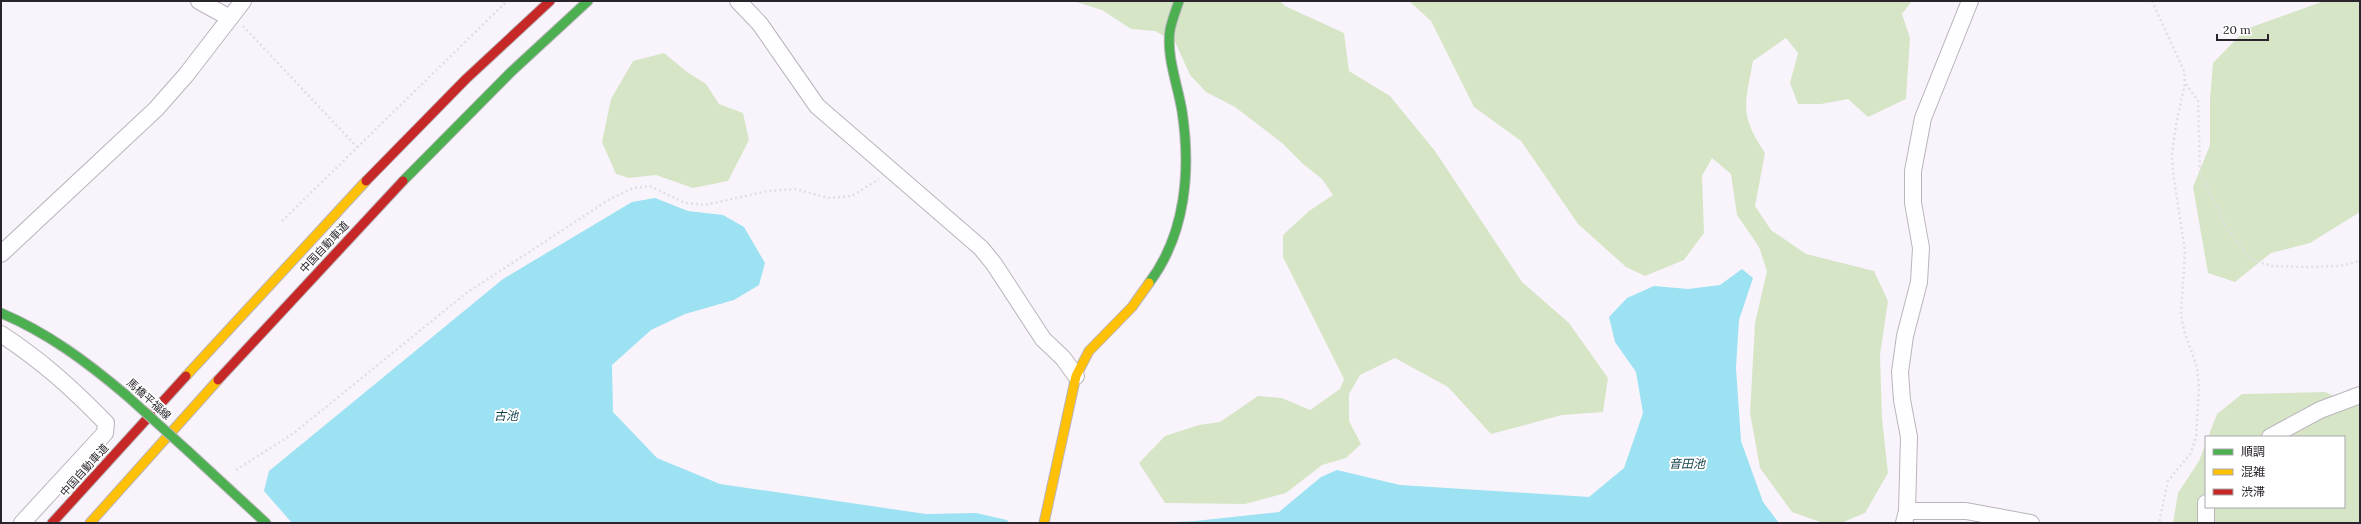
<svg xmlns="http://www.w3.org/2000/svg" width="2361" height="524" font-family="Lora,'Noto Sans JP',serif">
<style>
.green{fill:#d7e5c7}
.water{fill:#9de2f2}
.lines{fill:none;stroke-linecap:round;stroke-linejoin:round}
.street-casing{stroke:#b9b5bb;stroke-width:18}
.fast-casing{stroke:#b9b5bb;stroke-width:11}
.slow-casing{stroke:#b9b5bb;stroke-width:11}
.jam-casing{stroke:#b9b5bb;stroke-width:11}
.path{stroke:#e0dfe1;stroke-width:2.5;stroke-dasharray:2 3;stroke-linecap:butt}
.street{stroke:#fefdff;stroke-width:16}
.fast{stroke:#4caf50;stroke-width:9}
.slow{stroke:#ffc107;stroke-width:9}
.jam{stroke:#c62828;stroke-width:9}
.fast-bridge-casing{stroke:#b9b5bb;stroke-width:11;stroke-linecap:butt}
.fast-bridge{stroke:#4caf50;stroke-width:9}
.labels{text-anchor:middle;stroke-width:4;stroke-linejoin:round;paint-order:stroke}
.street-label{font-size:11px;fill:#2a252c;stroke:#fff}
.water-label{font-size:12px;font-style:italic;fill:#0f3e47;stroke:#fff}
</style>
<rect width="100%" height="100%" fill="#f9f4fc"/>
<g class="green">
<polygon points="1073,1 1280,1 1285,6 1344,33 1349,71 1390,96 1435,151 1522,282 1569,323 1608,378 1603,412 1562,415 1491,434 1448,387 1395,358 1360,375 1349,394 1349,421 1361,444 1346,458 1322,465 1286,493 1245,504 1165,503 1139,463 1165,436 1199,425 1220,422 1258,396 1282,398 1310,410 1340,389 1344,379 1283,257 1283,235 1309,211 1333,195 1322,179 1303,164 1282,143 1235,107 1206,92 1190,75 1175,42 1155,31 1131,29 1102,10"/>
<path d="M1409,1H1912L1902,14L1910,38L1906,99L1868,117L1848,99L1821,104H1798L1790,83L1798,53L1786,38L1753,61C1745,105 1739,114 1765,153L1755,206L1771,230L1806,254L1874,271L1888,301L1880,355L1882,418L1888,473L1865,513L1841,523H1823L1792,512L1760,468L1750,413L1755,323L1767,271L1759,247L1737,215L1731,174L1712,158L1702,176L1704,233L1684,260L1645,276L1626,267L1578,224L1521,141L1474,107L1431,21Z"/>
<polygon points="2324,1 2360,1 2360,212 2310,243 2271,253 2235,282 2208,273 2193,187 2210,145 2210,99 2213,63 2246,29"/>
<polygon points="664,53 687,72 706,84 719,104 743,113 749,140 728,181 693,188 656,175 629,178 616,174 602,142 611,99 633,61"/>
<polygon points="2325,392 2354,404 2360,402 2360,523 2173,523 2178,493 2199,461 2206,443 2206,507 2344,507 2344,437 2208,437 2217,414 2242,394"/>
</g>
<g class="water">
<polygon points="655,198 688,211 723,215 744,227 765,263 759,285 734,300 685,314 651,330 612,365 613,412 657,458 720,484 926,514 976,513 1007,520 1009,523 292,523 264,491 269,471 503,279 632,202"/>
<polygon points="1742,269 1753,278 1739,320 1736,368 1741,441 1763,502 1779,523 1149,523 1195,521 1279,512 1321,477 1337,470 1400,485 1589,497 1624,468 1643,413 1636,372 1615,342 1609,317 1627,298 1654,286 1688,289 1720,285"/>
</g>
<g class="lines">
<g class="street-casing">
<g id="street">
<polyline points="199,1 230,18"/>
<polyline points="738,1 760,24 817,106 981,248 994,264 1043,339 1063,358 1076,376"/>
<polyline points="1,254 156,109 186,75 243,1"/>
<path d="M1,334C42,361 72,388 106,423L105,433L22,523"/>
<polyline points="2270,437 2320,410 2360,395"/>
<polyline points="1907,511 1966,511 2031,523"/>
<polyline points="1904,523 1907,511 1909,437 1902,400 1900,372 1905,336 1919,282 1921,248 1913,203 1913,171 1923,118 1970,1"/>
<polyline points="2206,523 2206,503"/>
</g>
</g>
<g class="fast-casing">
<g id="fast">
<polyline points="403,181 511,72 588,1"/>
<path d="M1149,283C1186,234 1191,170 1182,111C1178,86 1166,56 1170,30C1172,20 1176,10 1179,1"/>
<path d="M1,313C48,333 87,362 126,395"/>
<polyline points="188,451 266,523"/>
</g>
</g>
<g class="slow-casing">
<g id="slow">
<polyline points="186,376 366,181"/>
<polyline points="90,523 218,380"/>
<polyline points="1044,523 1076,376 1089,351 1132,307 1149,283"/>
</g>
</g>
<g class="jam-casing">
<g id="jam">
<polyline points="366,181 466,79 550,1"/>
<polyline points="218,380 403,181"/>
<polyline points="52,523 186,376"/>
</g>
</g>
<g class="path">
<polyline points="2152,1 2184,71 2185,83 2176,125 2172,154 2173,172 2185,252 2181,314 2184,331 2197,367 2199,388 2196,437 2191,453 2168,481 2159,523"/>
<polyline points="243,26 357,147"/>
<polyline points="2186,84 2198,101 2200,173 2226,226 2250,259 2272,266 2307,267 2340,266 2360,261"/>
<polyline points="282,221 507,1"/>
<polyline points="236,470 294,433 465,294 610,199 633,188 650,186 685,203 705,205 768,191 795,189 829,198 852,196 879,179"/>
</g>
<use href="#street" class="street"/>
<use href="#fast" class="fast"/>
<use href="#slow" class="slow"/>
<use href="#jam" class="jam"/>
<g class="fast-bridge-casing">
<polyline id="fast-bridge" points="126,395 188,451"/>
</g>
<use href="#fast-bridge" class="fast-bridge"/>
</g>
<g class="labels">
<g class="street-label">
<text transform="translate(324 247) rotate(-47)" y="4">中国自動車道</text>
<text transform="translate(149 399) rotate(42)" y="4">馬橋平福線</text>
<text transform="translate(84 470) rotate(-48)" y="4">中国自動車道</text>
</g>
<g class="water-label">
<text x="506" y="420">古池</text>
<text x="1687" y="468">音田池</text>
</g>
</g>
<rect width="2361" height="524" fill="none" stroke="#2a252c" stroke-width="4"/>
<rect x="2205" y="436" width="140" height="72" fill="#ffffff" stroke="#aaa8ab"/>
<rect x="2213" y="449" width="20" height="6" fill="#4caf50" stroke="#aaa8ab"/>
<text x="2241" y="456" font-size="12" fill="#2a252c">順調</text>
<rect x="2213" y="469" width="20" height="6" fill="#ffc107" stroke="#aaa8ab"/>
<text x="2241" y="476" font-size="12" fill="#2a252c">混雑</text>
<rect x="2213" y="489" width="20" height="6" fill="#c62828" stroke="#aaa8ab"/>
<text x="2241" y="496" font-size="12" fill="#2a252c">渋滞</text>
<path d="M2217 34v6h51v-6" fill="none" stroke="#2a252c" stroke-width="2"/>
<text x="2223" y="34" font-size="12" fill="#2a252c" stroke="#ffffff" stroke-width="3" paint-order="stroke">20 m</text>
</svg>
